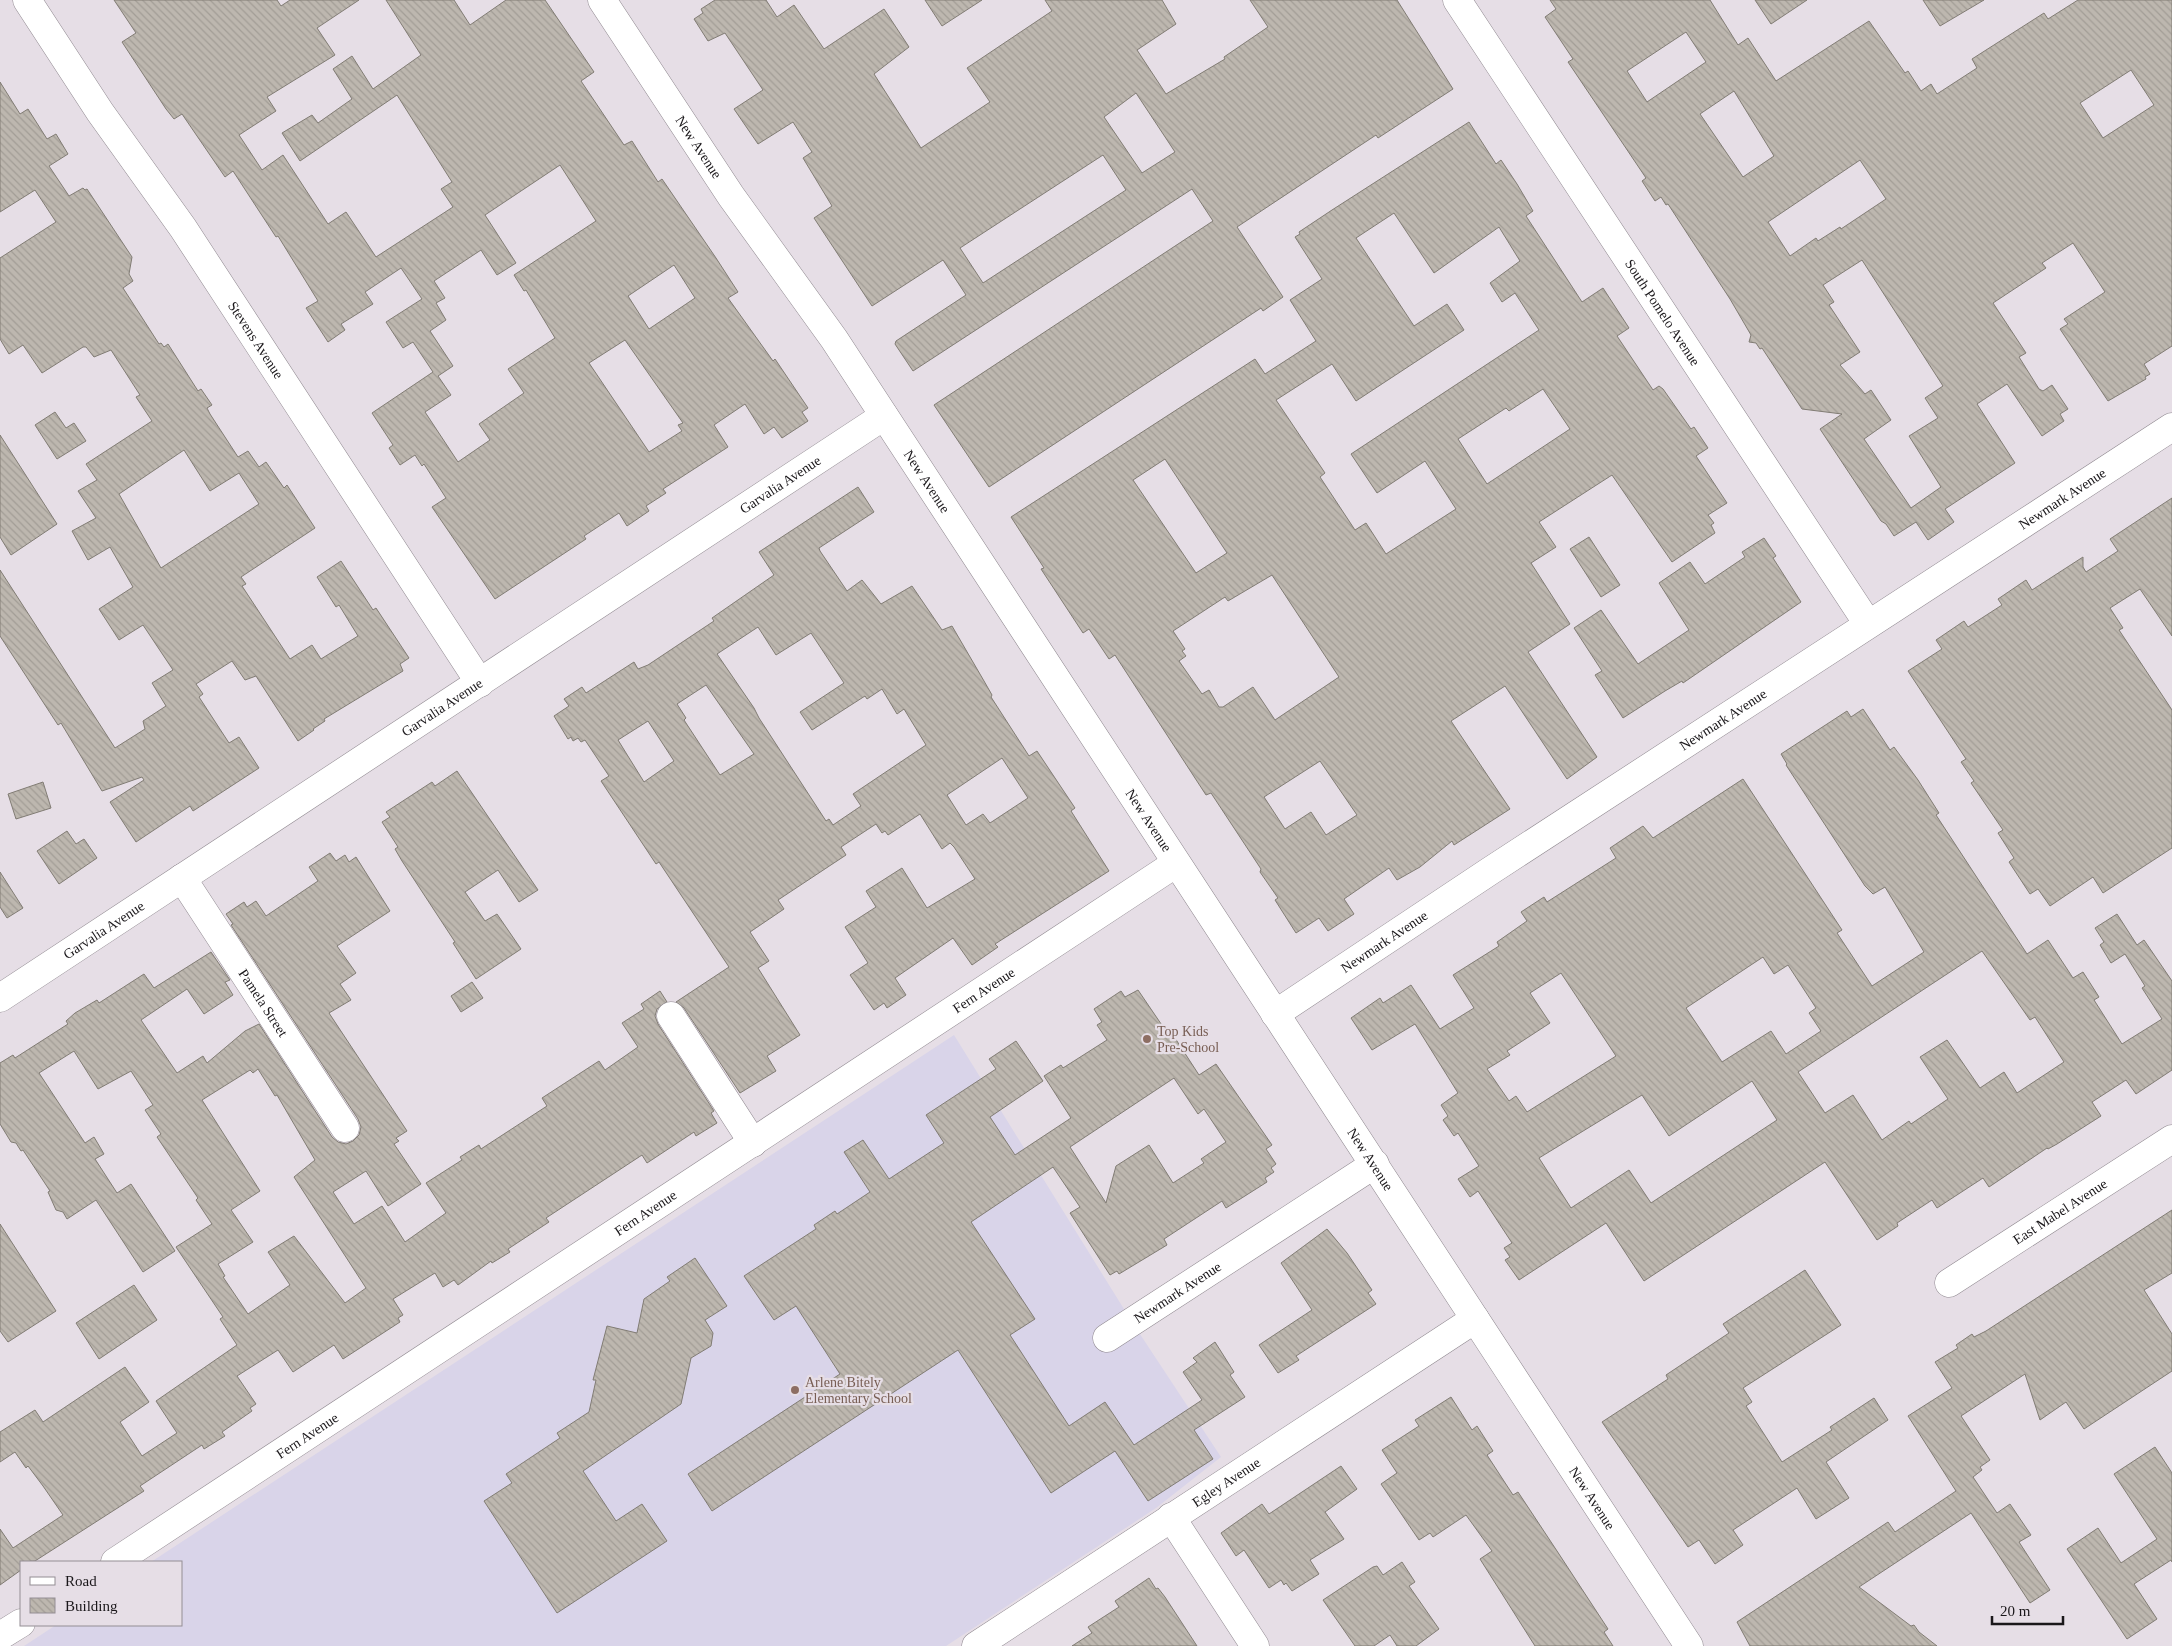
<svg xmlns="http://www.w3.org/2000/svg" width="2172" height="1646" font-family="Georgia,serif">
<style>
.education{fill:#d9d4e9}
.building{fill:url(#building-back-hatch);stroke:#817c74;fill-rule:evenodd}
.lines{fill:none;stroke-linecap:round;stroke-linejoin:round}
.minor-casing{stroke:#908990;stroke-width:29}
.minor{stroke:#fff;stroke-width:28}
.education-dot{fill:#8d6e63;stroke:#e6dee6;stroke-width:2}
.labels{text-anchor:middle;stroke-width:4.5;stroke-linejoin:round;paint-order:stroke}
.street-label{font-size:14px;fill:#1a171a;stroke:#e6dee6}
.education-label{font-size:14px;fill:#785e54;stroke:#e6dee6;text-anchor:start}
</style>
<defs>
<pattern id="building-back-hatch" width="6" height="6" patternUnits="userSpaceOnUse" patternTransform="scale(1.25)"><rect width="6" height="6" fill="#bdb7af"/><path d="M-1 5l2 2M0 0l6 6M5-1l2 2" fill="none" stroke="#a29d96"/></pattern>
</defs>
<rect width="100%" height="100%" fill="#e6dee6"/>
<polygon class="education" points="954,1035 1132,1322 1221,1457 1156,1508 946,1646 24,1646 56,1625 181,1625 181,1562 151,1562"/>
<g class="building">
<path d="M114,0H277L281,6L290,0H359L317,28L335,55L267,97L276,111L239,135L262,170L283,155L328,224L346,212L376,257L453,207L441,189L452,182L397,95L300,161L282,133L312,115L318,123L352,99L333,69L352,56L373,89L421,55L386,0H454L470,25L506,0H545L594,72L581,81L624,145L632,141L658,182L662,179L716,258L738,292L728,298L773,361L775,359L808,408L802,412L808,421L782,438L774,427L764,434L745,404L714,425L728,447L663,489L666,493L646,506L649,511L627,526L619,513L584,536L586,539L495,599L432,507L446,498L424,464L422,466L415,455L400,465L389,448L393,445L372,413L433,372L413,342L403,348L386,322L422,299L401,268L365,292L373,304L341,324L345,330L328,342L306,308L318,301L278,236L276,237L233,171L225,177L182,114L174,119L166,109L122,42L136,33ZM560,165L596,221L514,275L524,291L526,290L555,338L508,369L524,393L479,424L490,440L458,462L425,412L451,395L438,376L453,366L430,331L446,320L436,303L445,298L434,281L481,250L497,275L516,263L485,215ZM674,265L695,298L649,329L628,296ZM625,340L683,423L678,425L682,431L649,452L589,363Z"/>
<path d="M715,0H766L777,17L794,5L824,49L884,9L909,47L874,74L921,148L990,102L967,68L1052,11L1045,0H1162L1176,24L1137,50L1166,94L1225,59L1224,57L1268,27L1250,0H1397L1453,89L1378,138L1376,135L1237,227L1283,297L1263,311L1261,308L989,487L934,405L1213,221L1192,189L913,371L895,344L896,341L966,295L943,260L872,306L814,218L832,206L803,158L812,152L793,122L758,144L734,109L763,90L725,33L708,41L694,19L703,13L701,9ZM1136,93L1175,152L1142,173L1104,117ZM1103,155L1126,190L983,283L960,248Z"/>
<polygon points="925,0 982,0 942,26"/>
<path d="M1550,0H1710L1738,45L1748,38L1776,81L1869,21L1905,73L1908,71L1921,91L1931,84L1937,94L1977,68L1972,59L2044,13L2048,19L2078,0H2172V346L2144,364L2150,374L2145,377L2146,379L2108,401L2060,329L2068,324L2064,319L2105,292L2073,243L2042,263L2046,268L1993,303L2026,353L2019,357L2039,389L2043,391L2052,385L2068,409L2060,414L2064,421L2042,436L2007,384L1977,404L2015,463L1945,509L1954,522L1928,540L1916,522L1894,536L1886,524L1881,521L1820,429L1842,414L1802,409L1762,348L1760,349L1756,343L1749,342L1751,335L1730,299L1668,204L1666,205L1661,197L1655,201L1642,181L1646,178L1568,62L1573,59L1545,17L1556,9ZM1686,32L1706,62L1647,102L1627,71ZM2131,70L2154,105L2103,138L2080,103ZM1734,91L1774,156L1743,177L1700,114ZM1860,160L1886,199L1841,229L1840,227L1818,241L1816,238L1790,256L1768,222ZM1862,260L1943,386L1925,398L1938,418L1909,436L1941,487L1911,508L1864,439L1891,420L1871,390L1865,394L1840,365L1860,352L1829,305L1834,302L1823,285Z"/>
<polygon points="1755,0 1807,0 1771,24"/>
<polygon points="1923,0 1984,0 1940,26"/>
<path d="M0,82L20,114L28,109L47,139L56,134L68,154L49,166L69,196L83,188L85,190L87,189L132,257L129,274L133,281L123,288L159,344L161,343L164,347L168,344L198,391L201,389L212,405L207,408L210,414L238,457L248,451L259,467L266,462L284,488L287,485L315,528L241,577L246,584L242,586L290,659L312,645L321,659L358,636L339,605L336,607L317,577L341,561L373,610L376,608L409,658L400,664L403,671L324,719L325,721L313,729L314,730L298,741L256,676L245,680L232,661L196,684L203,694L199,697L229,743L239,737L259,768L193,811L190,806L136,842L110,802L144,780L142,777L102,791L61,723L58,725L0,636V570L115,748L145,729L143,721L166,706L152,683L173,670L143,625L119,640L99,609L133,587L110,547L88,560L72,531L96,518L78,491L97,480L86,464L152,421L136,397L140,395L111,350L94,357L86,347H83L42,373L23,345L9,354L0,339V258L56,222L35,190L0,212ZM184,450L210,491L239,473L259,504L161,568L119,494Z"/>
<path d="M1469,122L1496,164L1501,160L1517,184L1533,211L1526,216L1582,302L1603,288L1629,328L1617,336L1653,390L1659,386L1663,389L1691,429L1694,427L1708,448L1696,456L1727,503L1708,515L1714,523L1711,525L1715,533L1672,562L1612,475L1539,522L1556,547L1531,563L1570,624L1528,652L1597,757L1567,779L1505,686L1451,721L1510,809L1454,845L1452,841L1420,867L1397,880L1389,868L1344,899L1354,914L1328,931L1319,918L1296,933L1275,900L1278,898L1260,872L1261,869L1211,793L1206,795L1115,655L1109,659L1089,629L1083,633L1041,569L1044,568L1011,517L1255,359L1265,374L1316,341L1290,300L1322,279L1295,237L1300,234L1299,232L1332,210ZM1394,213L1434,273L1499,227L1520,261L1490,283L1502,302L1515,293L1539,330L1351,454L1377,493L1425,461L1456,509L1386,554L1366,523L1355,530L1320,477L1325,473L1276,400L1332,364L1356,401L1464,330L1447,304L1414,326L1356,238ZM1543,389L1570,429L1487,484L1458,439L1506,408L1509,411ZM1165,459L1227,553L1196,573L1133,480ZM1272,575L1339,677L1275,720L1253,687L1223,707H1219L1209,690L1202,694L1179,661L1186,656L1182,651L1185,649L1173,631L1225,597L1228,601ZM1320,761L1357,815L1326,835L1311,812L1285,829L1264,797Z"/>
<polygon points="55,412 66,428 74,423 86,441 57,459 35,425"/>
<polygon points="0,435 57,524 11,555 0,537"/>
<path d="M858,487L874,512L819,548L820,551L847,591L862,580L881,604L912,586L942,630L952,626L984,681L992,695L991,697L1029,756L1037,751L1075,808L1071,811L1109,871L995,944L998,947L972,965L953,938L895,978L906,995L887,1008L884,1003L874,1010L850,975L868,963L845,927L876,907L866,891L902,868L927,908L975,879L954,847L950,843L942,849L920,814L888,835L885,831L882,833L876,824L841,847L846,855L778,900L784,909L750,932L769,961L758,968L800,1035L767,1056L776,1071L740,1093L684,1008L676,1002L729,967L659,862L656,864L601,781L609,776L585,740L581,742L578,738L573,741L571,737L568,739L554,716L569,706L564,699L582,687L586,693L634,662L638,669L648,665L714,621L712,618L774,575L759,552ZM758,627L776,655L811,633L844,683L800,712L812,730L865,696L867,699L882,689L897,714L904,709L926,745L853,794L861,806L833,825L829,819L826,821L759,718L754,708L717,654ZM706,685L754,754L720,775L684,720L686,718L677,704ZM648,721L674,761L644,782L618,740ZM1002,758L1028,798L990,823L983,814L966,825L947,795Z"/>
<polygon points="2172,498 2172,636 2140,589 2110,608 2123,628 2119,630 2172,710 2172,848 2103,893 2093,877 2050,906 2038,889 2030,894 2009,862 2014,858 1998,833 2003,830 1971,783 1974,781 1961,762 1966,759 1908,671 1942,649 1936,640 1964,621 1968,627 2002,605 1998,599 2026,580 2032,590 2083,557 2083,567 2086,572 2118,551 2110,539"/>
<polygon points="1589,537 1620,585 1601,597 1570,549"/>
<polygon points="1764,538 1776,556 1773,558 1801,602 1683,683 1682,681 1665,691 1623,718 1595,675 1602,671 1574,628 1601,610 1638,664 1689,630 1659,583 1690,562 1705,584 1745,557 1742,552"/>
<path d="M1863,709L1890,750L1894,747L1918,780L1939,813L1936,815L2027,954L2048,940L2073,978L2083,972L2099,997L2094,1000L2122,1044L2162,1019L2142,988L2145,986L2125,954L2111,963L2100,945L2104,942L2095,928L2117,914L2137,945L2144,940L2172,981V1070L2136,1094L2126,1080L2092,1102L2101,1116L2057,1144L2048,1149L2047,1148L1989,1187L1983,1178L1937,1208L1932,1200L1897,1223L1898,1226L1877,1240L1825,1162L1644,1281L1606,1223L1519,1280L1505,1260L1510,1257L1504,1248L1512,1243L1478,1191L1470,1197L1458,1179L1479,1166L1458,1133L1454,1136L1443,1120L1448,1116L1441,1105L1458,1093L1415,1024L1372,1050L1351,1018L1380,998L1383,1003L1411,985L1440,1029L1474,1008L1453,975L1499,946L1497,942L1527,921L1521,912L1544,897L1547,902L1616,858L1610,848L1643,826L1653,838L1743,779L1842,930L1837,933L1872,986L1924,952L1885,887L1873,894L1865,886L1786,765L1787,764L1781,754L1847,711L1851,717ZM1982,951L2030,1020L2035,1017L2064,1062L2017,1093L2004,1072L1980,1088L1947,1040L1920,1057L1948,1099L1911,1124L1909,1121L1882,1140L1853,1095L1825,1113L1798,1072ZM1763,957L1774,974L1788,965L1816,1008L1809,1013L1821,1031L1786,1054L1771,1031L1722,1062L1686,1008ZM1561,973L1616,1056L1527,1112L1516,1096L1509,1101L1487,1069L1510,1055L1507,1051L1550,1023L1530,993ZM1752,1081L1777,1120L1651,1203L1629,1170L1571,1208L1539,1158L1642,1095L1669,1136Z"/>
<polygon points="457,771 538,890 519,902 498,870 465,892 485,921 497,914 521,949 476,979 453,943 455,942 402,861 395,849 398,847 382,822 390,817 386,812 432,782 435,786"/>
<polygon points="43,782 51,808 16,819 8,794"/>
<polygon points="67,831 76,844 84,839 97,858 59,884 37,851"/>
<path d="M330,853L336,861L345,855L349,862L356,857L390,911L337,946L356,973L340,984L351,1000L329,1013L407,1131L396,1138L399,1141L394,1144L421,1184L388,1206L366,1171L333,1192L354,1224L382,1206L405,1242L446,1213L426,1183L462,1160L460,1157L479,1145L481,1149L547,1106L542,1098L599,1061L605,1070L638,1047L622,1023L644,1009L641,1004L660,991L667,1002L657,1009L655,1016L658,1024L714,1111L711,1113L717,1123L696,1136L694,1132L647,1163L642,1155L546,1218L549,1222L508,1249L510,1252L492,1263L491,1261L458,1285L454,1280L443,1287L435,1273L393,1299L403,1315L398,1318L400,1322L343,1359L334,1345L293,1372L278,1350L237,1376L256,1404L250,1408L252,1411L222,1432L225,1436L204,1449L202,1445L140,1486L144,1491L35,1561L21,1562V1570L0,1585V1529L13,1548L63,1515L43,1486L28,1466L26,1468L15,1452L0,1462V1432L35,1410L43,1422L125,1367L149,1402L120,1422L142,1456L177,1433L156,1401L237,1345L220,1319L223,1317L176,1247L212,1224L196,1200L198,1198L157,1137L161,1134L145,1110L153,1105L131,1071L98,1089L74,1051L39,1073L85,1143L94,1137L104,1154L95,1159L117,1193L131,1184L175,1251L143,1272L96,1200L67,1219L63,1212L56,1210L48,1192L50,1191L23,1150L21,1151L16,1143L11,1142L0,1124V1063L13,1055L15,1058L68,1024L66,1021L75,1013L97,1000L99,1003L144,974L154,988L211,952L230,980L225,982L233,995L204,1014L187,989L141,1020L177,1073L203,1056L207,1063L245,1031L259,1024L332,1137L338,1142L346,1144L353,1141L359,1135L361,1127L358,1119L231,925L233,924L226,914L244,902L247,907L256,901L266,916L318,881L309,867ZM258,1069L275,1096L277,1095L315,1160L294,1177L366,1288L345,1303L294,1236L268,1252L290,1285L248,1314L223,1277L225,1276L218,1264L253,1242L231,1210L260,1191L202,1100L250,1070L253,1073Z"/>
<polygon points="0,872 23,908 7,918 0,907"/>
<polygon points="472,982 483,998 461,1012 451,996"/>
<path d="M1138,990L1172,1040L1175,1038L1199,1075L1216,1064L1272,1145L1266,1149L1276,1164L1271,1168L1274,1172L1265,1178L1267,1182L1226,1208L1222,1201L1164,1239L1167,1245L1119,1274L1117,1271L1110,1275L1070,1213L1080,1207L1053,1167L971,1222L1035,1319L1010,1335L1069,1426L1105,1402L1134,1445L1202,1400L1183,1372L1197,1362L1193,1358L1215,1342L1234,1372L1230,1375L1245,1397L1194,1430L1213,1459L1148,1501L1115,1451L1051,1493L958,1350L712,1511L688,1474L840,1374L796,1306L774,1320L744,1276L816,1229L814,1225L835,1211L837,1214L870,1192L844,1152L863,1140L889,1179L944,1143L926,1115L996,1069L989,1059L1016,1041L1043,1081L990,1117L1015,1155L1071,1118L1044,1076L1061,1065L1063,1068L1107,1040L1097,1025L1102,1022L1094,1009L1121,991L1125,997ZM1174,1078L1198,1114L1204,1109L1226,1142L1201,1159L1204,1163L1173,1183L1149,1145L1116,1166L1106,1203L1070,1147Z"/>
<polygon points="2172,1210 2172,1273 2144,1290 2172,1334 2172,1371 2084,1429 2066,1402 2040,1420 2025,1374 1961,1416 1990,1460 1980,1467 1982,1470 1973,1477 1997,1513 2010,1504 2031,1535 2019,1542 2050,1590 2030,1603 1971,1513 1859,1587 1911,1626 1914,1625 1919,1632 1937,1646 1750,1646 1737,1622 1888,1522 1895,1532 1956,1491 1908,1416 1952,1388 1935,1362 1958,1348 1956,1345 1972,1334 1974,1337 1986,1331"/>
<polygon points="0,1224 56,1311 8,1342 0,1331"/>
<polygon points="1327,1229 1347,1253 1372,1290 1368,1293 1376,1304 1296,1356 1299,1360 1278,1373 1259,1345 1312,1310 1281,1263"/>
<polygon points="695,1258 727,1306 705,1320 713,1333 711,1346 691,1358 681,1404 583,1471 616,1521 642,1504 667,1541 557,1613 484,1501 512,1483 506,1474 560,1438 557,1433 589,1412 596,1380 593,1380 607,1326 637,1333 644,1299 670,1281 667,1277"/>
<polygon points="1805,1270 1841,1325 1743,1388 1752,1402 1746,1406 1782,1462 1832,1430 1830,1427 1874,1398 1888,1420 1826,1462 1849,1498 1816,1519 1797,1488 1733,1530 1743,1545 1715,1564 1699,1540 1688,1547 1602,1422 1668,1379 1666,1375 1729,1333 1723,1324"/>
<polygon points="134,1285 157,1320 99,1359 76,1323"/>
<polygon points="1451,1397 1472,1430 1477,1426 1493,1451 1487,1455 1513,1495 1518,1492 1557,1551 1608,1629 1604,1632 1613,1646 1535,1646 1480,1559 1492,1551 1466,1515 1433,1537 1430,1533 1419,1540 1381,1484 1397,1473 1382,1450 1419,1426 1415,1420"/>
<polygon points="2155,1447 2172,1473 2172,1562 2171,1560 2134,1584 2157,1619 2127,1639 2067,1549 2098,1528 2121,1563 2157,1539 2114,1474"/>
<polygon points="1341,1466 1357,1489 1325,1512 1344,1539 1310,1560 1319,1574 1292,1591 1286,1583 1284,1585 1281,1580 1269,1588 1244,1550 1236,1556 1221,1533 1262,1504 1269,1514"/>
<polygon points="1402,1562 1415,1582 1409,1586 1439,1629 1416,1646 1397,1646 1390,1635 1374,1646 1355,1646 1323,1600 1373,1567 1377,1566 1383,1575"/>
<polygon points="1149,1578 1156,1589 1158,1588 1165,1597 1197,1646 1072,1646 1092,1633 1088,1627 1119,1607 1115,1601"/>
</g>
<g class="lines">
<g class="minor-casing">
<g id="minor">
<path id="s1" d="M27,0L100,112L183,228L480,683"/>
<path id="s2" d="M602,0L731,196L834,339L1689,1646"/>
<path id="s3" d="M1457,0L1868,624"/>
<path id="s4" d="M182,878L345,1128"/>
<path id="s5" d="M0,998L884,416"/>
<path id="s6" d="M1275,1014L1490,871L2172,427"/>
<polyline points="671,1016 753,1143"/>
<path id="s7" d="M1949,1283L2172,1139"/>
<path id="s8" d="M1107,1338L1375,1164"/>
<polyline points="1171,1517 1255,1646"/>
<path id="s9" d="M115,1562L1175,864"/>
<polyline points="0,1636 21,1623"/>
<path id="s10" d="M976,1646L1475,1319"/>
</g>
</g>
<use href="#minor" class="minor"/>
</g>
<g class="education-dot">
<circle cx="1147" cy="1039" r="5"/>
<circle cx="795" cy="1390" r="5"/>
</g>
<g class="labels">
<g class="street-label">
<text dy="5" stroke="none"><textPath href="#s2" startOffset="176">New Avenue</textPath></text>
<text dy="5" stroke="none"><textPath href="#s3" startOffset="374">South Pomelo Avenue</textPath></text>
<text dy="5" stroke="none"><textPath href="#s1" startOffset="410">Stevens Avenue</textPath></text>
<text dy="5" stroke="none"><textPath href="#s2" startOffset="581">New Avenue</textPath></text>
<text dy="5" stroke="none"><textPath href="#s5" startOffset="934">Garvalia Avenue</textPath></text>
<text dy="5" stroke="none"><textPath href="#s6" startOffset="941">Newmark Avenue</textPath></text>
<text dy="5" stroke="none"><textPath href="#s5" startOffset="529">Garvalia Avenue</textPath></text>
<text dy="5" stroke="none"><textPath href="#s6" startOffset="536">Newmark Avenue</textPath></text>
<text dy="5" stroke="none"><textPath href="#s2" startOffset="986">New Avenue</textPath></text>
<text dy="5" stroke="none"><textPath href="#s5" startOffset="124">Garvalia Avenue</textPath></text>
<text dy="5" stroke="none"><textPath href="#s6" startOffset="131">Newmark Avenue</textPath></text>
<text dy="5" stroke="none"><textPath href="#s9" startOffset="1040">Fern Avenue</textPath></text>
<text dy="5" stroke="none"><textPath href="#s4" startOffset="149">Pamela Street</textPath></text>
<text dy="5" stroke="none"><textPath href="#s2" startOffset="1391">New Avenue</textPath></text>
<text dy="5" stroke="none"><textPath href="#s7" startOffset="132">East Mabel Avenue</textPath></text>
<text dy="5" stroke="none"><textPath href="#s9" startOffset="635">Fern Avenue</textPath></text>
<text dy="5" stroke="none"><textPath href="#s8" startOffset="84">Newmark Avenue</textPath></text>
<text dy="5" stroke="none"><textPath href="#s9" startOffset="230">Fern Avenue</textPath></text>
<text dy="5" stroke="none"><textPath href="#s10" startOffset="299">Egley Avenue</textPath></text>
<text dy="5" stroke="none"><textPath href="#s2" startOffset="1796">New Avenue</textPath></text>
</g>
<g class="education-label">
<text x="1157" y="1036">Top Kids<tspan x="1157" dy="16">Pre-School</tspan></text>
<text x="805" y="1387">Arlene Bitely<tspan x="805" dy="16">Elementary School</tspan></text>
</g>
</g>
<rect x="20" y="1561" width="162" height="65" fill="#e6dee6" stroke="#948e94"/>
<rect x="30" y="1577" width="25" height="8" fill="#ffffff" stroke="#948e94"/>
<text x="65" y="1586" font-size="15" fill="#1a171a">Road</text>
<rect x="30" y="1598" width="25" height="15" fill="url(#building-back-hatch)" stroke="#948e94"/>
<text x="65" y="1611" font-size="15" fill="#1a171a">Building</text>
<path d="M1992 1616v8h71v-8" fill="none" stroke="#1a171a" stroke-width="2.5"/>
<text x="2000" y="1616" font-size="15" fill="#1a171a" stroke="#e6dee6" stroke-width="4" paint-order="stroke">20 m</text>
</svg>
